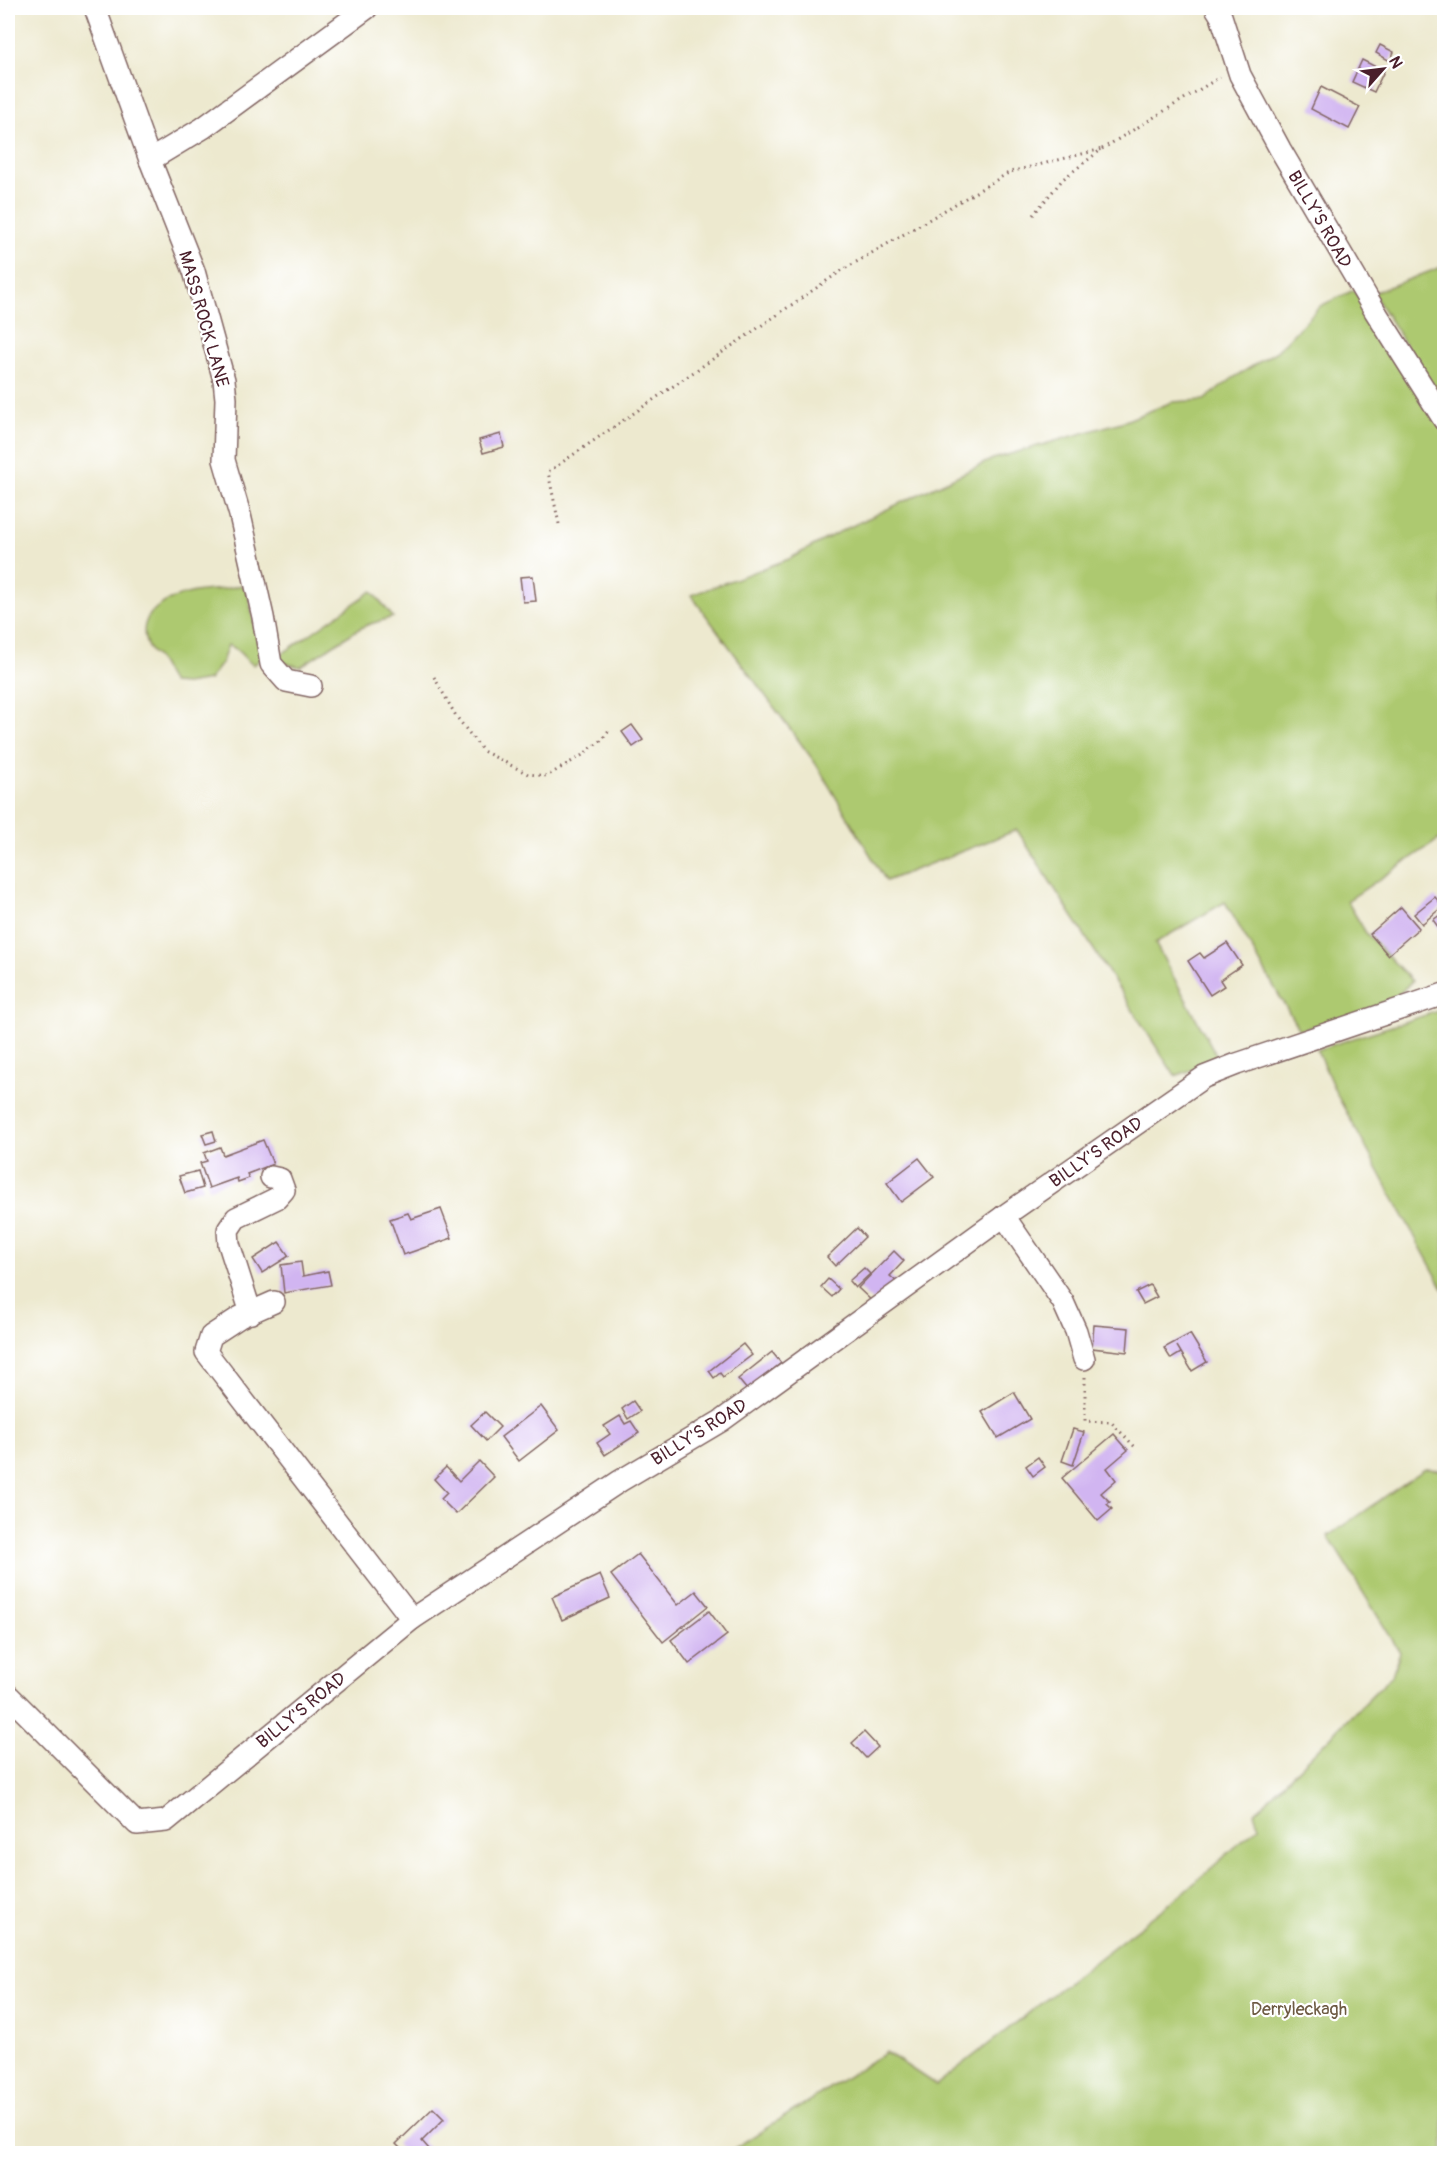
<svg xmlns="http://www.w3.org/2000/svg" width="1452" height="2161" font-family="Pangolin,sans-serif">
<style>
.green{fill:#adc970;stroke:#7c744e;stroke-width:1.5}
.building{fill:#d1b5f1}
.lines{fill:none;stroke-linecap:round;stroke-linejoin:round}
.minor-casing{stroke:#836664;stroke-width:24}
.path{stroke:#836664;stroke-width:3;stroke-dasharray:1.5 4.5;stroke-linecap:butt}
.minor{stroke:#fff;stroke-width:21}
.labels{text-anchor:middle;stroke-width:4.5;stroke-linejoin:round;paint-order:stroke}
.street-label{font-size:18px;fill:#4a1f2b;stroke:#fff}
.park-label{font-size:18px;fill:#6d5a43;stroke:#fff}
</style>
<rect width="100%" height="100%" fill="#fff"/>
<filter id="ink" filterUnits="userSpaceOnUse"><feTurbulence type="fractalNoise" baseFrequency=".0167" numOctaves="2"/><feDisplacementMap in="SourceGraphic" scale="12" xChannelSelector="R" yChannelSelector="G"/><feConvolveMatrix kernelMatrix="1 2 1 2 8 2 1 2 1" color-interpolation-filters="sRGB"/></filter>
<filter id="wash" filterUnits="userSpaceOnUse"><feTurbulence type="fractalNoise" baseFrequency=".008" numOctaves="4" result="noise"/><feDisplacementMap in="SourceGraphic" scale="24" xChannelSelector="R" yChannelSelector="G"/><feGaussianBlur stdDeviation="1.35" result="paint"/><feColorMatrix in="noise" values="0 0 0 0 0 0 0 0 0 0 0 0 0 0 0 0 0 1.4 0 .05"/><feComposite in="paint" operator="in"/></filter>
<g filter="url(#wash)">
<rect width="100%" height="100%" fill="#ede9cf"/>
<g class="green">
<polygon points="1444,266 1444,406 1373,293"/>
<polygon points="1354,290 1444,431 1444,836 1347,901 1366,933 1412,981 1396,997 1350,1017 1299,1030 1225,902 1155,943 1219,1060 1175,1076 1017,830 886,881 816,764 691,595 789,559 835,534 993,459 1125,421 1172,402 1204,400 1233,378 1277,351 1320,306"/>
<path d="M241,585L247,590L262,657L254,665C242,659 242,650 228,645L222,662L209,680L186,684L172,683C166,676 164,667 158,659C155,654 149,651 147,645C134,612 169,597 195,592C210,589 225,591 241,585Z"/>
<polygon points="372,591 393,617 367,625 357,630 300,667 282,662 279,656"/>
<polygon points="1444,1009 1444,1290 1337,1095 1317,1050"/>
<polygon points="1425,1469 1444,1470 1444,2153 727,2153 886,2052 936,2085 1183,1893 1259,1826 1254,1813 1392,1675 1400,1652 1328,1536"/>
</g>
<g id="blocks">
<g class="building">
<polygon points="1380,45 1394,52 1390,61 1376,53"/>
<polygon points="1362,60 1384,71 1374,92 1352,82"/>
<polygon points="1321,87 1360,107 1349,129 1311,109"/>
<polygon points="501,434 504,447 483,453 479,440"/>
<polygon points="533,576 536,601 523,602 520,577"/>
<polygon points="632,725 643,740 633,747 622,732"/>
<polygon points="1435,897 1443,906 1422,924 1414,914"/>
<polygon points="1401,907 1419,928 1388,955 1370,934"/>
<polygon points="1440,915 1444,920 1444,935 1433,920"/>
<polygon points="1227,943 1242,965 1220,980 1224,986 1210,995 1188,961 1200,953 1204,958"/>
<polygon points="213,1131 216,1141 206,1144 202,1134"/>
<polygon points="263,1140 273,1164 247,1174 249,1178 238,1182 237,1178 209,1188 200,1163 207,1161 204,1153 220,1147 223,1155"/>
<polygon points="919,1158 934,1177 901,1202 887,1183"/>
<polygon points="198,1171 203,1188 185,1193 179,1176"/>
<polygon points="441,1209 452,1238 403,1255 390,1219 408,1213 411,1219"/>
<polygon points="857,1228 865,1237 835,1266 827,1257"/>
<polygon points="279,1242 289,1256 262,1273 253,1259"/>
<polygon points="894,1251 904,1261 890,1276 897,1282 873,1302 858,1288"/>
<polygon points="301,1262 303,1276 328,1271 331,1285 284,1293 281,1265"/>
<polygon points="864,1268 870,1274 855,1288 849,1281"/>
<polygon points="828,1279 839,1289 832,1297 821,1287"/>
<polygon points="1150,1285 1157,1297 1143,1304 1136,1292"/>
<polygon points="1094,1325 1129,1328 1127,1352 1092,1348"/>
<polygon points="1190,1334 1207,1362 1192,1371 1177,1346 1181,1353 1171,1359 1164,1348"/>
<polygon points="743,1344 752,1355 723,1377 720,1373 714,1378 709,1371"/>
<polygon points="772,1352 781,1363 748,1391 738,1379"/>
<polygon points="1014,1392 1030,1419 998,1438 982,1412"/>
<polygon points="633,1401 640,1411 628,1419 622,1409"/>
<polygon points="541,1406 559,1430 519,1461 501,1437"/>
<polygon points="485,1412 500,1427 486,1441 471,1425"/>
<polygon points="620,1416 625,1424 631,1421 639,1433 605,1455 597,1443 610,1434 604,1426"/>
<polygon points="1073,1429 1084,1432 1073,1465 1062,1461"/>
<polygon points="1114,1434 1128,1450 1107,1468 1116,1480 1101,1493 1110,1502 1107,1504 1112,1509 1098,1521 1062,1478"/>
<polygon points="1038,1457 1045,1467 1033,1476 1026,1466"/>
<polygon points="479,1461 494,1477 456,1514 441,1499 447,1493 434,1479 446,1467 459,1481"/>
<polygon points="638,1554 678,1605 696,1591 708,1606 663,1642 611,1575"/>
<polygon points="600,1575 610,1598 562,1620 552,1597"/>
<polygon points="709,1611 727,1635 689,1664 671,1640"/>
<polygon points="864,1732 878,1747 866,1758 852,1743"/>
<polygon points="433,2108 444,2119 422,2141 429,2149 424,2154 406,2154 396,2144"/>
</g>
</g>
</g>
<g filter="url(#ink)">
<use href="#blocks" fill-opacity="0" stroke="#836664" stroke-width="1.5"/>
<g class="lines">
<g class="minor-casing">
<g id="minor">
<polyline points="95,8 150,160 194,271 224,380 226,399 224,460 240,515 263,617 271,664 286,681 311,686"/>
<polyline points="1216,8 1221,16 1240,75 1280,149 1375,311 1444,420"/>
<polyline points="150,160 203,128 367,8"/>
<polyline points="1004,1216 1063,1302 1076,1331 1084,1359"/>
<polyline points="274,1302 240,1317 211,1336 206,1352 412,1619"/>
<polyline points="251,1313 229,1244 228,1230 236,1218 277,1198 284,1190 280,1179 271,1177"/>
<polyline points="8,1695 137,1824 166,1821 412,1619 620,1481 721,1421 1004,1216 1204,1077 1237,1064 1444,994"/>
</g>
</g>
<g class="path">
<polyline points="1033,215 1063,179 1102,149 1220,77"/>
<polyline points="559,524 548,472 841,271 1010,172 1102,149"/>
<polyline points="434,677 456,716 483,751 528,774 547,776 581,756 602,740 609,730"/>
<polyline points="1085,1377 1085,1421 1111,1422 1135,1447"/>
</g>
<use href="#minor" class="minor"/>
</g>
</g>
<g class="labels">
<g class="street-label">
<text transform="translate(1320 219) rotate(60)" y="6">BILLY'S ROAD</text>
<text transform="translate(204 319) rotate(74)" y="6">MASS ROCK LANE</text>
<text transform="translate(1096 1152) rotate(-35)" y="6">BILLY'S ROAD</text>
<text transform="translate(699 1432) rotate(-32)" y="6">BILLY'S ROAD</text>
<text transform="translate(301 1710) rotate(-39)" y="6">BILLY'S ROAD</text>
</g>
<g class="park-label">
<text x="1299" y="2015">Derryleckagh</text>
</g>
</g>
<rect width="1452" height="2161" fill="none" stroke="#fff" stroke-width="30"/>
<g transform="translate(1383 69) rotate(62)" stroke="#ffffff" stroke-width="4.5" paint-order="stroke">
<path d="M0-4.5L10 22L0 15L-10 22Z" fill="#4a1f2b"/>
<text y="-9" font-size="16" font-weight="bold" text-anchor="middle" fill="#4a1f2b">N</text>
</g>
</svg>
